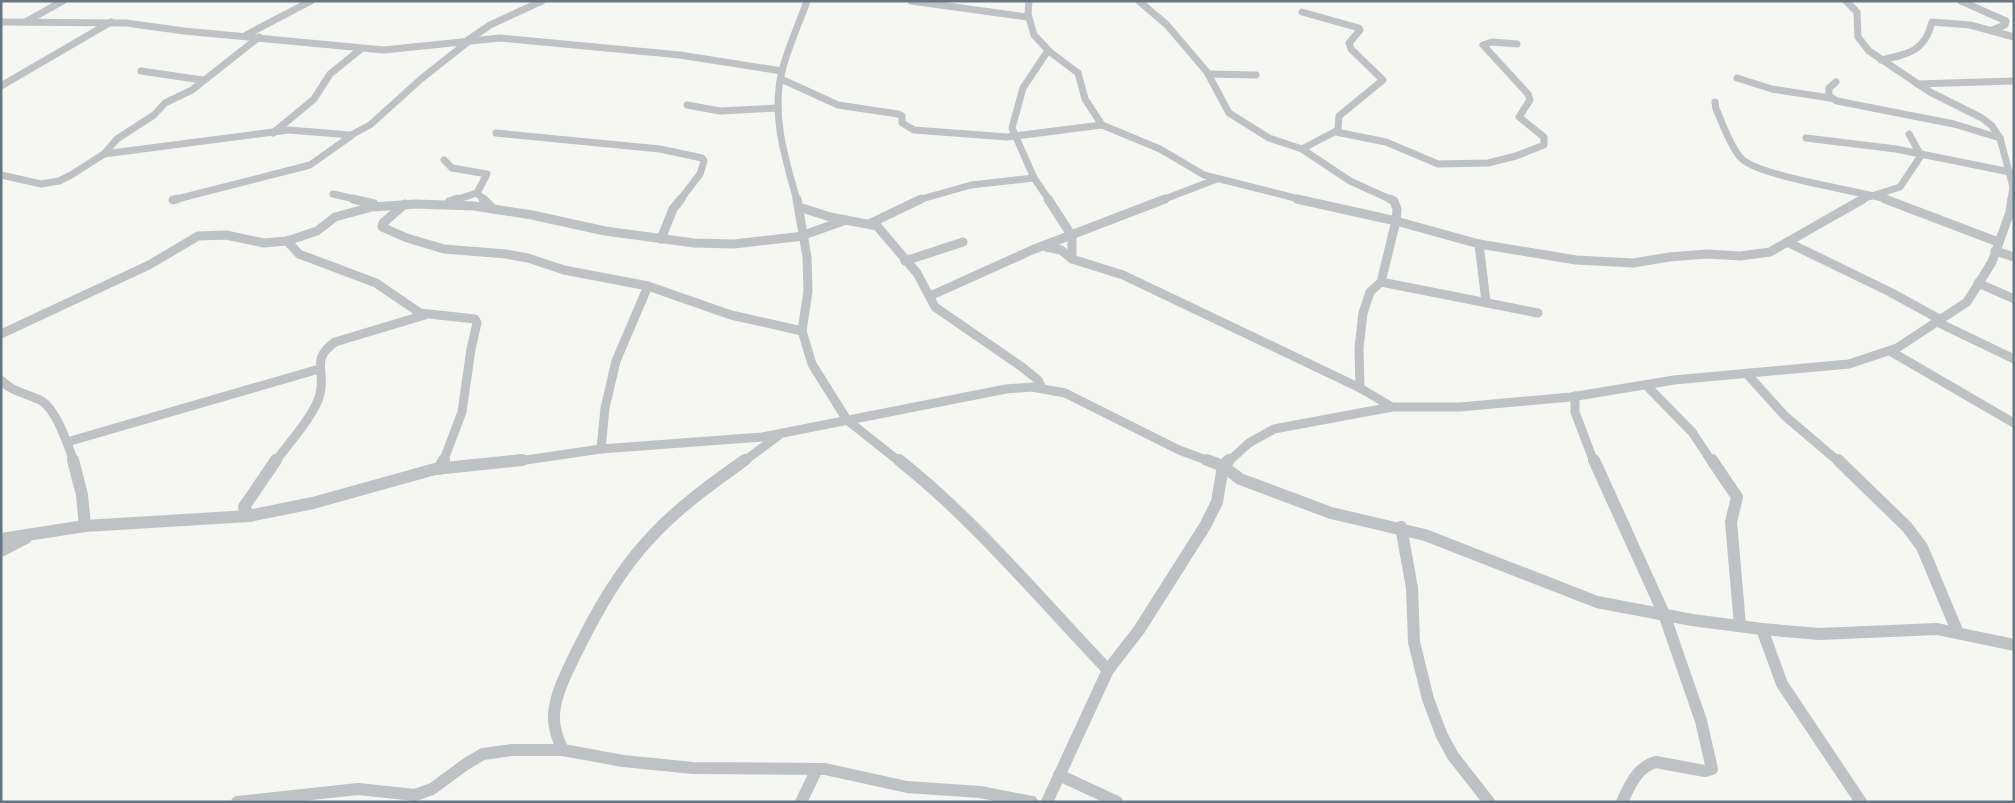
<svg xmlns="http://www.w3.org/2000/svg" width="2015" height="803" font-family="'Noto Sans',sans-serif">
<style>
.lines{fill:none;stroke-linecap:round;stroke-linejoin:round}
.street-far2{stroke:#bec2c5;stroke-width:7}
.street-far1{stroke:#bec2c5;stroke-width:9}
.street{stroke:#bec2c5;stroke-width:12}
</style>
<rect width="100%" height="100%" fill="#f6f6f3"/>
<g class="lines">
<g class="street-far2">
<polyline points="911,1 1027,17"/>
<polyline points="1029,1 1028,14 1034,35 1050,52 1078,73 1085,99 1102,125 1160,149 1204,175 1303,200"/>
<polyline points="1139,1 1167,25 1207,72 1229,113 1269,138 1302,149 1350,181 1392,200"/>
<polyline points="1846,1 1857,12 1858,37 1869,51 1930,92 1982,118 1992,126 2000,138 2013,187 2011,200"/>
<polyline points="1961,1 2006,21 2005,25 1992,30"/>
<polyline points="1302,12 1359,28 1360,30 1349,43 1351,49 1383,80 1339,116 1338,130 1302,149"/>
<polyline points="27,21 63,1"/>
<polyline points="1,22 126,23 184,31 384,50 500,38 680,55 782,71"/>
<polyline points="246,35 311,1"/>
<polyline points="468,40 490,25 542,1"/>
<polyline points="1047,52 1023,88 1012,128 1034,178 1049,200"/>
<path d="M1881,60C1909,54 1925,51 1932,22L1970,25L2014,37"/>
<polyline points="141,71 202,80"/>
<polyline points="1208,74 1256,75"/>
<polyline points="1737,78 1772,89 1830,98"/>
<polyline points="781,79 838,105 898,114 902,116 902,123 914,130 1007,137 1102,125"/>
<polyline points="1836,82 1829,88 1829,96 1837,101 1954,124 2000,138"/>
<polyline points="1917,84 2014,81"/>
<polyline points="1,86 111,22"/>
<path d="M1715,102L1716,109C1723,124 1729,144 1740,157C1754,176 1861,191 1889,200"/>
<polyline points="687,105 720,111 778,108"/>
<polyline points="1336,132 1386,142 1438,164 1488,163 1516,156 1544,145 1544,137 1519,117 1530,100 1528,94 1483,45 1492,42 1517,44"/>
<polyline points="273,133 314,99 330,74 361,49"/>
<polyline points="496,133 660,149 702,158 704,161 700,174 680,200"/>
<polyline points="1909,134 1920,154"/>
<polyline points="1806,138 1896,149 2010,172"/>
<polyline points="104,154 289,130 351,135 370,125 421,79 469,41"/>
<polyline points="444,160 452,168 487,174 477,193 484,200"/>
<polyline points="1,175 41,184 59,181 71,175 104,154 117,139 154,115 165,103 192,90 259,37"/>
<polyline points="333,194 359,200"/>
<polyline points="173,200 310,165 351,136"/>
<polyline points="455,200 477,193"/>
<path d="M797,200C785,158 771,115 782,71C788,47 799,24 807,1"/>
<polyline points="918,200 971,185 1034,178"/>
<polyline points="1162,200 1217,179"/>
<polyline points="1859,200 1900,187 1922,154"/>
</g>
<g class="street-far1">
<polyline points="353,199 374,204"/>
<polyline points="483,199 493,209"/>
<polyline points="797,199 807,257 808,291 802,331 812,364 847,420 900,462"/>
<polyline points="1048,199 1072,236 1072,259 1123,275 1360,388 1392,407"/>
<polyline points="1297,199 1396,221 1479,244 1576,260 1633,263 1669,257 1707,254 1740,256 1770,252 1863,199"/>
<polyline points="1885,199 1998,242"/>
<polyline points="173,200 177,199"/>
<polyline points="449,202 458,199"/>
<polyline points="405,204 383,223 382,227 407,238 444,249 506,254 528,258 564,270 648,286 731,315 802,331"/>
<polyline points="799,207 830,217 877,226 917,273 935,307 1022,367 1038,380 1042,388"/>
<polyline points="871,223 921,199"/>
<polyline points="804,235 846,220"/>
<polyline points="661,239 673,209 681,199"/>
<polyline points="287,241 299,254 376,283 420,313 475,319 477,323 471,349 462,412 443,462"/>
<polyline points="1787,242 1890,292 1941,320"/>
<polyline points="1479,244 1486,302"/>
<polyline points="1046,247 1061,250 1072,259"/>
<polyline points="1995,251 2014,257"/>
<polyline points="905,261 963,242"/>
<polyline points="1381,282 1538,313"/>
<polyline points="1978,283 2014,299"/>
<polyline points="930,296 1032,250 1165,199"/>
<polyline points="1937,322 2014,359"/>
<polyline points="1,334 149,265 198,236 226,235 264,243 287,241 317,231 335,217 372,207 416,204 474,206 532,215 605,231 694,243 734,244 804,236"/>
<polyline points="1890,351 2014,423"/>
<polyline points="1747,374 1785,416 1839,462"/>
<path d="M1,380C12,392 26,393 40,400C56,408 68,445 74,462"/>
<polyline points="1646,385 1692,432 1712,462"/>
<polyline points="1360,388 1359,348 1363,313 1370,292 1381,282 1396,221 1397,209 1394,201 1390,199"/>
<polyline points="1575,396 1575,412 1594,462"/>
<polyline points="67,442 319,369"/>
<polyline points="601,449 605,408 616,361 648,286"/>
<path d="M275,462C288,444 315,415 320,394C326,370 310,360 335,342L425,315"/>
<polyline points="512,462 601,449 762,437 1006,389 1032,387 1065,393 1179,450 1211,462"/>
<polyline points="743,462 778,436"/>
<polyline points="1228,462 1249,443 1274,429 1392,407 1460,407 1571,397 1674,380 1849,364 1897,348 1967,302 1992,262 2010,212 2012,199"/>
</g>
<g class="street">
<polyline points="73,460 82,495 85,526"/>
<path d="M745,460C713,483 680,506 653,535C620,569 597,611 576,653C567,672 556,692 554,714C553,727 557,738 563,750L623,761L693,768L825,769L907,787L980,792L1032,802"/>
<path d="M899,460C976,521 1040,599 1108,670"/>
<polyline points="1207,460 1223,466 1240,479 1331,513 1425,535 1597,602 1692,620 1762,629 1819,634 1937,629 2014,645"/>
<path d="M1594,460L1664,614L1701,721L1712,769L1705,771L1656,762C1637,767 1630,785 1622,802"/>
<polyline points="1712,460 1737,497 1731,522 1740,625"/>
<polyline points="1838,460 1907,527 1922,547 1958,633"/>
<polyline points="439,469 444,460"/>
<polyline points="249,516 244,507 276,460"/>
<polyline points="1401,527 1412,588 1414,642 1428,699 1442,736 1453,756 1489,802"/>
<polyline points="1,539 85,526 249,516 313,503 435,469 522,460"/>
<polyline points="1,551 26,538"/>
<polyline points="1762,629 1782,684 1861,802"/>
<polyline points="1059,775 1117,802"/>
<polyline points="237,802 358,789 415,795 432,789 466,764 483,754 512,750 563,750"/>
<polyline points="801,802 817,769"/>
<polyline points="1047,802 1108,670 1139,630 1205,526 1217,502 1223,466 1229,460"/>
</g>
</g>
<rect width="2015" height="803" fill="none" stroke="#687681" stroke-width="5"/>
</svg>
